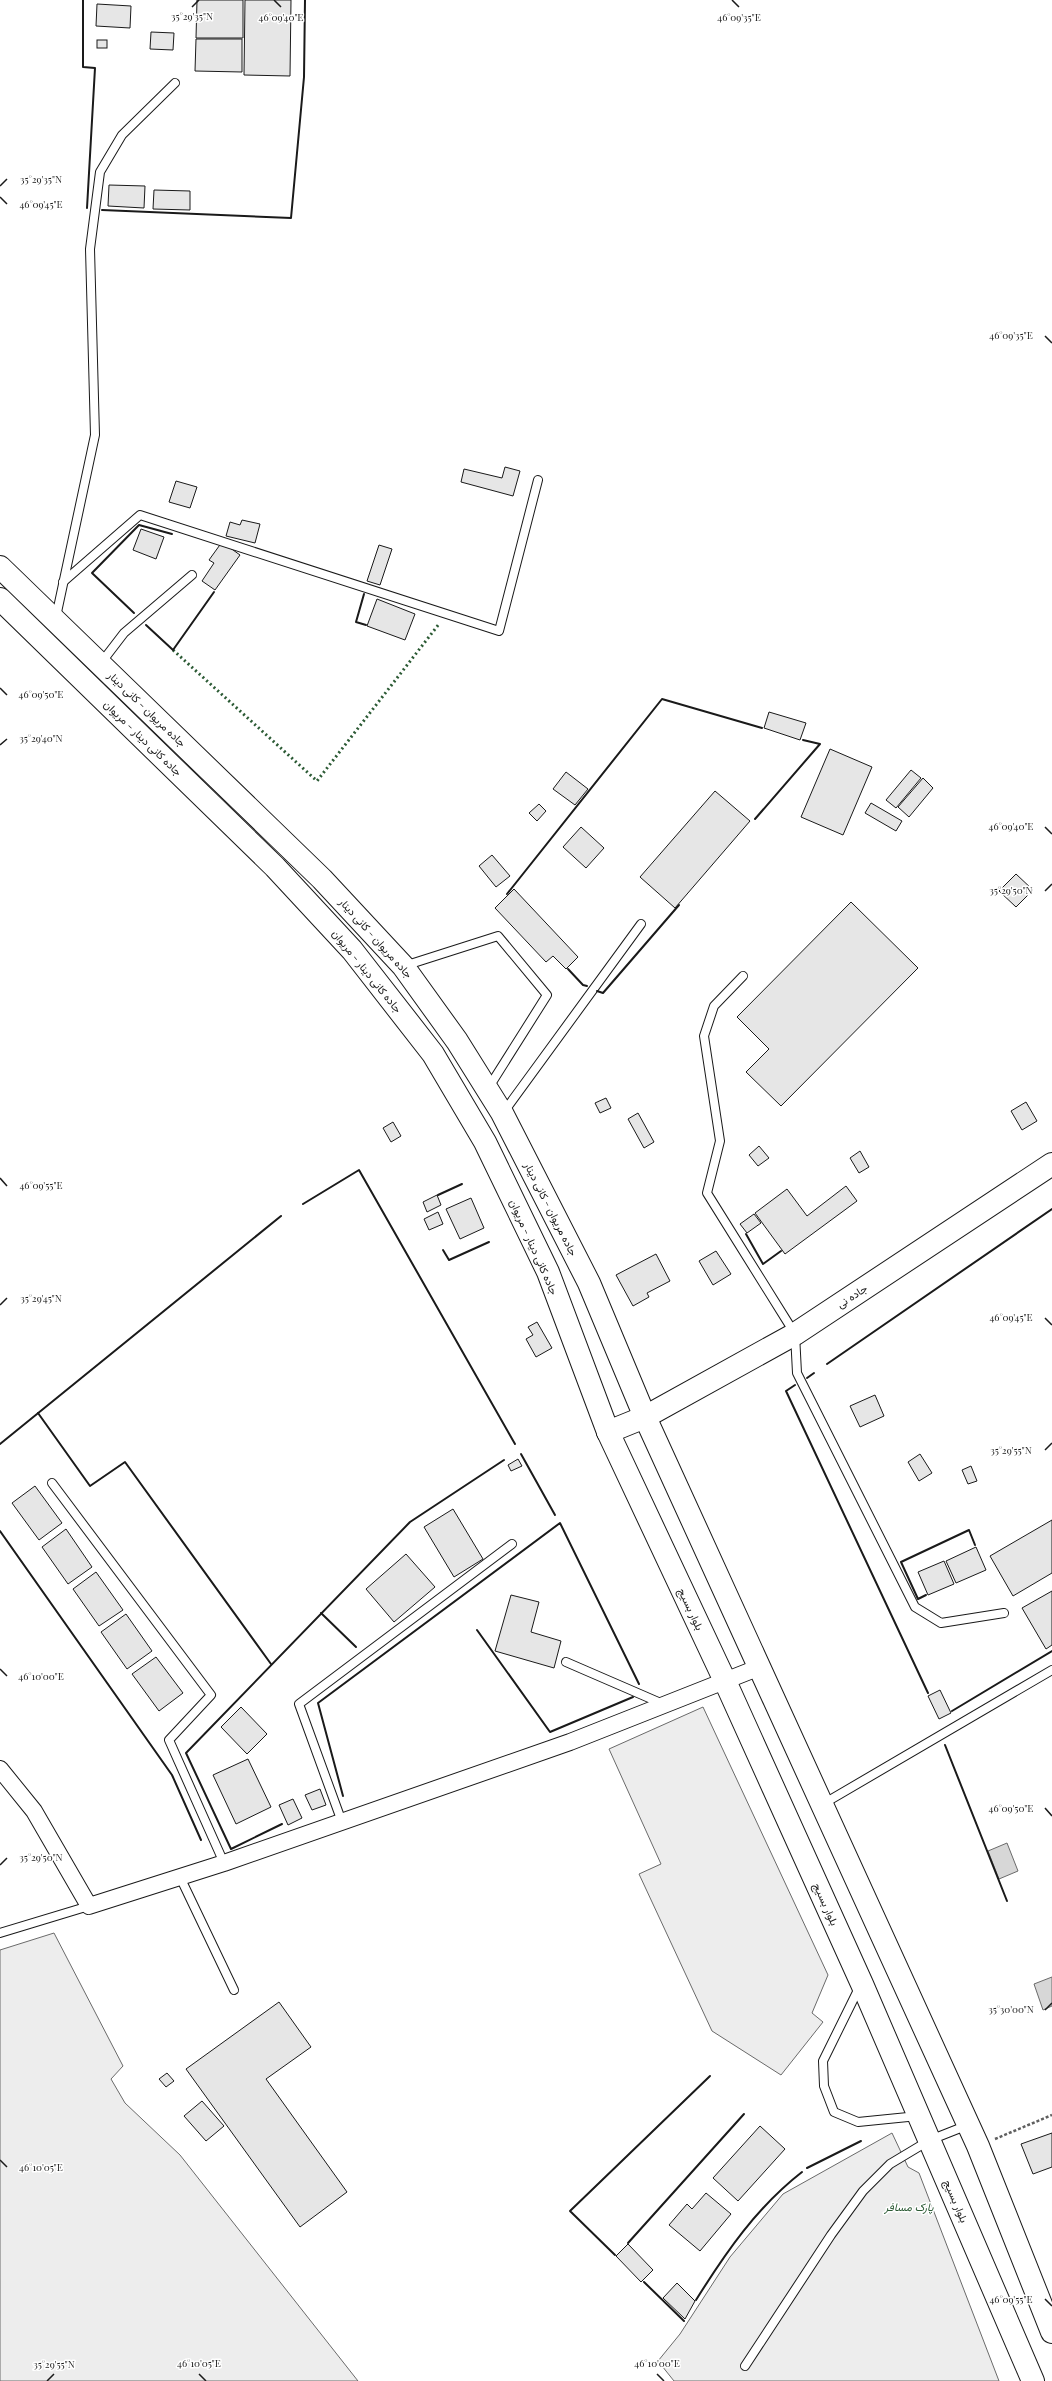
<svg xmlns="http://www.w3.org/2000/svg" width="1052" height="2381" font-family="'Playfair Display',Vazirmatn,serif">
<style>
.built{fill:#ededed;stroke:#6a6a6a}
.water{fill:#d7d7d7;stroke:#6a6a6a}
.building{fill:#e6e6e6;stroke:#1a1a1a}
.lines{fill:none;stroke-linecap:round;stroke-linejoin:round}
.lane-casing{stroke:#1a1a1a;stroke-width:10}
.street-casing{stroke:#1a1a1a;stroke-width:18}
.secondary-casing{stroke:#1a1a1a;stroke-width:24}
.primary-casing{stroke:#1a1a1a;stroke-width:24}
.highway-casing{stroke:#1a1a1a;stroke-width:24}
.path{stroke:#5f5f5f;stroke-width:2.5;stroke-dasharray:3 2;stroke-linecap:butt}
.lane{stroke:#fff;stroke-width:8}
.street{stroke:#fff;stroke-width:16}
.secondary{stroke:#fff;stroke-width:22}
.primary{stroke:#fff;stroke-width:22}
.highway{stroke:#fff;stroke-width:22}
.hedge{stroke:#2b5a34;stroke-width:3;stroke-dasharray:2 3;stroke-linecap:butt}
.wall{stroke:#1a1a1a;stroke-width:2}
.ticks{fill:none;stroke:#1a1a1a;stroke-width:1.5}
.labels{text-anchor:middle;stroke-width:3;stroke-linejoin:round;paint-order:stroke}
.street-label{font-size:11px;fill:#1a1a1a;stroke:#fff}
.park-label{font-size:11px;font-style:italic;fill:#2b5a34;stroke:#fff}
.ticks-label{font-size:10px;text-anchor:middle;fill:#1a1a1a;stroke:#fff;stroke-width:3;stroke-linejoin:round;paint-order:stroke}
</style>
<rect width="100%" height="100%" fill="#fff"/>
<g class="built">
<polygon points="703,1707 828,1975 812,2013 823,2022 781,2075 712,2031 639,1874 661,1864 609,1749"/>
<polygon points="54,1933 123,2066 111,2079 125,2103 180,2155 358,2381 0,2381 0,1950"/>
<polygon points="892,2133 908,2167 919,2173 999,2381 674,2381 658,2361 680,2334 730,2257 783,2194"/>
</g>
<g class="water">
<polygon points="1007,1843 1018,1871 999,1879 988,1851"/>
<polygon points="1052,1977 1052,2006 1043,2010 1034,1984"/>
</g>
<g class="building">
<polygon points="197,0 243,0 243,38 196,38"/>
<polygon points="245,0 291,0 290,76 244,75"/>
<polygon points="97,4 131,6 130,28 96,26"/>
<polygon points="151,32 174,33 173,50 150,49"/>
<polygon points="196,39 242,39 242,72 195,71"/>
<rect x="97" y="40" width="10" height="8"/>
<polygon points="109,185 145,186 144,208 108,206"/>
<polygon points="154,190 190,191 190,210 153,209"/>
<polygon points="505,467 520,471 513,496 461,482 464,469 502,478"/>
<polygon points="176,481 197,487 190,508 169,502"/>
<polygon points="242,520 260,524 255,543 226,536 230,522 240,525"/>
<polygon points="141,529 164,537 156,559 133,550"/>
<polygon points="222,542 240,555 215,590 202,581 214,563 209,560"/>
<polygon points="379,545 392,549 380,585 367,581"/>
<polygon points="377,599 415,614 405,640 367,626"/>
<polygon points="769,712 806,723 800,740 764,728"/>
<polygon points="830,749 872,767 843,835 801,817"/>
<polygon points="911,770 921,778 896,808 886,800"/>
<polygon points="566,772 588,789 575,805 553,789"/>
<polygon points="923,778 933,788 909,817 898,807"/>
<polygon points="715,791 750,821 675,908 640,877"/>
<polygon points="871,803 902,821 896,831 865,813"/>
<polygon points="539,804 546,811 537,821 529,813"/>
<polygon points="581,827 604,848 586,868 563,847"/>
<polygon points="492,855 510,876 496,887 479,866"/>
<polygon points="1016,874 1033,890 1016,907 999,891"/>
<polygon points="514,889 578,957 566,969 553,956 546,962 495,908"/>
<polygon points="851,902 918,968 781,1106 746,1072 769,1049 737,1017"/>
<polygon points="606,1098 611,1108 600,1113 595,1103"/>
<polygon points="1026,1102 1037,1121 1022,1130 1011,1111"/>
<polygon points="638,1113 654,1142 644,1148 628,1119"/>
<polygon points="393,1122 401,1136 391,1142 383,1128"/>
<polygon points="759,1146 769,1158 758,1166 749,1155"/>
<polygon points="860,1151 869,1167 859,1173 850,1158"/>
<polygon points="846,1186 857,1201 785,1254 755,1213 787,1189 807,1216"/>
<polygon points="437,1195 441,1205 427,1212 423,1202"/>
<polygon points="471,1198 484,1228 460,1239 446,1209"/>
<polygon points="438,1212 443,1224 429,1230 424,1219"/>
<polygon points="754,1214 761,1223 747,1233 740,1224"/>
<polygon points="716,1251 731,1274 713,1285 699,1261"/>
<polygon points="656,1254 670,1281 647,1293 649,1297 633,1306 616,1275"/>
<polygon points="537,1322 552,1348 536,1357 526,1339 533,1335 528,1327"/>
<polygon points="875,1395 884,1416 860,1427 850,1406"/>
<polygon points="920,1454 932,1473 919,1481 908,1462"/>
<polygon points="518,1459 522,1466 511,1471 508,1465"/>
<polygon points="971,1466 977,1481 968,1484 962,1470"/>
<polygon points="35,1486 62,1523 39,1540 12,1503"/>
<polygon points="453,1509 483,1559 454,1577 424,1527"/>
<polygon points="1052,1520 1052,1573 1013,1596 990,1556"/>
<polygon points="66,1529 92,1567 68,1584 42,1547"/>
<polygon points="976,1547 986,1570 956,1583 946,1561"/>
<polygon points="406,1554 435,1587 394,1622 366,1589"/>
<polygon points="944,1561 954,1584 928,1595 918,1572"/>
<polygon points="96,1572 123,1610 99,1626 73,1589"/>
<polygon points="1052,1591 1052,1645 1046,1649 1022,1608"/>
<polygon points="511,1595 539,1602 531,1632 561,1641 554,1668 495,1651"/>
<polygon points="126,1614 152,1651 127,1669 101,1632"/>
<polygon points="156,1657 183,1693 159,1711 132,1674"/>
<polygon points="940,1690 951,1713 939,1719 928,1696"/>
<polygon points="241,1707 267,1734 247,1754 221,1727"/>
<polygon points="248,1759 271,1807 236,1824 213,1775"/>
<polygon points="320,1789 326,1805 312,1810 305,1795"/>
<polygon points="293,1799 302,1818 288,1825 279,1805"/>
<polygon points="279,2002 311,2047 266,2079 347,2192 300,2227 186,2069"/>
<polygon points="167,2073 174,2081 166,2087 159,2079"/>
<polygon points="202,2101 224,2126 206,2141 184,2116"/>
<polygon points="760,2126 785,2149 738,2201 713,2178"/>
<polygon points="1052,2133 1052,2167 1033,2174 1021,2144"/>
<polygon points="706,2193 731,2214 700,2251 669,2225 687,2204 692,2209"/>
<polygon points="628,2244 653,2270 641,2282 616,2256"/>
<polygon points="677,2283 695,2301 685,2319 663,2298"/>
</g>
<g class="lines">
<g class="lane-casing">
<g id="lane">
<polyline points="63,582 140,515 499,631 538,480"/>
<polyline points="56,617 95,435 90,249 100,172 122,135 175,83"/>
<polyline points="101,663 124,633 192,575"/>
<polyline points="404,966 498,936 547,995 489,1087"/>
<polyline points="743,976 714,1006 704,1036 720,1141 707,1193 795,1334 797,1373 915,1607 941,1623 1004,1613"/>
<polyline points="503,1113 641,924"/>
<polyline points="52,1483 211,1695 169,1740 224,1863"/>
<polyline points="566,1662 663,1704"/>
<polyline points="823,1804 1052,1670"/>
<polyline points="342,1822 299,1704 512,1544"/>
<polyline points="180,1877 234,1990"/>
<polyline points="0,1933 89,1906"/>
<polyline points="859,1988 823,2061 824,2086 834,2112 858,2122 918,2116"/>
<polyline points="745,2366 831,2235 863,2191 890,2164 930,2140 968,2125"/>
</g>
</g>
<g class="street-casing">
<polyline id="street" points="0,1769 34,1811 89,1906 224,1863 570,1742 760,1667"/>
</g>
<g class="secondary-casing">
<polyline id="secondary" points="608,1432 645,1417 795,1334 1052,1164"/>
</g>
<g class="primary-casing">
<g id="primary">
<polyline points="645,1417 978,2146 1052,2332"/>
<polyline points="608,1432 725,1681 862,1984 1033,2381"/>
</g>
</g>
<g class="highway-casing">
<g id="highway">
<polyline points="0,567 322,879 403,966 457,1041 502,1113 589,1283 645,1417"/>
<polyline points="0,599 275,867 352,950 433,1054 485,1142 548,1272 608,1432"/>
</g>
</g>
<polyline class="path" points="995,2139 1052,2115"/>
<use href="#lane" class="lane"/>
<use href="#street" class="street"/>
<use href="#secondary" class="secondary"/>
<use href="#primary" class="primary"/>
<use href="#highway" class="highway"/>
<polyline class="hedge" points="173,650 317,781 439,624"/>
<g class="wall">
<polyline points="83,0 83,67 95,68 87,208"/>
<polyline points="102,210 291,218 304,77 305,0"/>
<polyline points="364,594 356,622 366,625"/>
<polyline points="134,613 92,573 139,525 172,534"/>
<polyline points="146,625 173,650 214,592"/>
<polyline points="755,819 820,744 803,740"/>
<polyline points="507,894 662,699 762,728"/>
<polyline points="568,969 583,985 587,986"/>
<polyline points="597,991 603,993 679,905"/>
<polyline points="438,1195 462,1184"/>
<polyline points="303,1204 359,1170 515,1444"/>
<polyline points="746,1234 763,1264 781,1251"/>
<polyline points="443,1250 449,1260 489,1242"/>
<polyline points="827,1364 1052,1209"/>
<polyline points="807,1378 814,1373"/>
<polyline points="795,1385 786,1391 928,1693"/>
<polyline points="38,1413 90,1486 125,1462 271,1664"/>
<polyline points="0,1444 281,1216"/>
<polyline points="521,1454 555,1515"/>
<polyline points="0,1531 172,1775 201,1840"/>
<polyline points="926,1595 918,1599 901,1562 969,1530 975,1545"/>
<polyline points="321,1613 356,1647"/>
<polyline points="477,1630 550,1732 633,1697"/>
<polyline points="952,1711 1052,1651"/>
<polyline points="945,1745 1007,1901"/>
<polyline points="343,1796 318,1703 560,1523 639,1684"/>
<polyline points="282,1824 231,1849 186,1753 410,1522 504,1460"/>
<polyline points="807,2168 861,2141"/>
<polyline points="628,2243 744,2114"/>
<polyline points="615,2255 570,2211 710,2076"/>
<polyline points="644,2282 684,2321"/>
<path d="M696,2300C726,2252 757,2207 802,2172"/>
</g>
</g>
<path class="ticks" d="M274,0L281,7M732,0L739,7M192,7L199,0M0,186L7,179M0,197L7,204M1045,336L1052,343M0,688L7,695M0,745L7,739M1045,827L1052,834M1045,891L1052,884M0,1178L7,1186M0,1305L7,1298M1045,1318L1052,1325M1045,1450L1052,1443M0,1669L7,1676M1045,1808L1052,1816M0,1865L7,1858M1045,2010L1052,2003M0,2160L7,2167M1045,2299L1052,2306M199,2374L206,2381M657,2374L664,2381M47,2381L54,2374"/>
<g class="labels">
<g class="street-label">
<text transform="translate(147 709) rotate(44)" y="4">جاده مریوان - کانی دینار</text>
<text transform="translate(143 738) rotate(44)" y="4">جاده کانی دینار - مریوان</text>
<text transform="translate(376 938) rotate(48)" y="4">جاده مریوان - کانی دینار</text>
<text transform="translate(367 971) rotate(51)" y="4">جاده کانی دینار - مریوان</text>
<text transform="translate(551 1209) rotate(63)" y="4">جاده مریوان - کانی دینار</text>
<text transform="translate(534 1247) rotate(66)" y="4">جاده کانی دینار - مریوان</text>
<text transform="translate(852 1296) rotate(-33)" y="4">جاده نی</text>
<text transform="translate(691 1609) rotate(65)" y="4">بلوار بسیج</text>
<text transform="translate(826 1904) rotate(66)" y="4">بلوار بسیج</text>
<text transform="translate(956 2201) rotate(67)" y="4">بلوار بسیج</text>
</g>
<g class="park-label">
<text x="909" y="2211">پارک مسافر</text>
</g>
</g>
<g class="ticks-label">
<text x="192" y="20">35°29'35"N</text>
<text x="281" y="21">46°09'40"E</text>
<text x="739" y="21">46°09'35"E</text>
<text x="41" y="183">35°29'35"N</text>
<text x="41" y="208">46°09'45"E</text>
<text x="1011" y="339">46°09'35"E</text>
<text x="41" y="698">46°09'50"E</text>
<text x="41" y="742">35°29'40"N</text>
<text x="1011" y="830">46°09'40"E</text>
<text x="1011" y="894">35°29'50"N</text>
<text x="41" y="1189">46°09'55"E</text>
<text x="41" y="1302">35°29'45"N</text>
<text x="1011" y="1321">46°09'45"E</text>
<text x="1011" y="1454">35°29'55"N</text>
<text x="41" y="1680">46°10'00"E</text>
<text x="1011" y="1812">46°09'50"E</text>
<text x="41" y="1861">35°29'50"N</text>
<text x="1011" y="2013">35°30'00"N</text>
<text x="41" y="2171">46°10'05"E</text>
<text x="1011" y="2303">46°09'55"E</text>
<text x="199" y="2367">46°10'05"E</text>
<text x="657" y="2367">46°10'00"E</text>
<text x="54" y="2368">35°29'55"N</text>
</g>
</svg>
